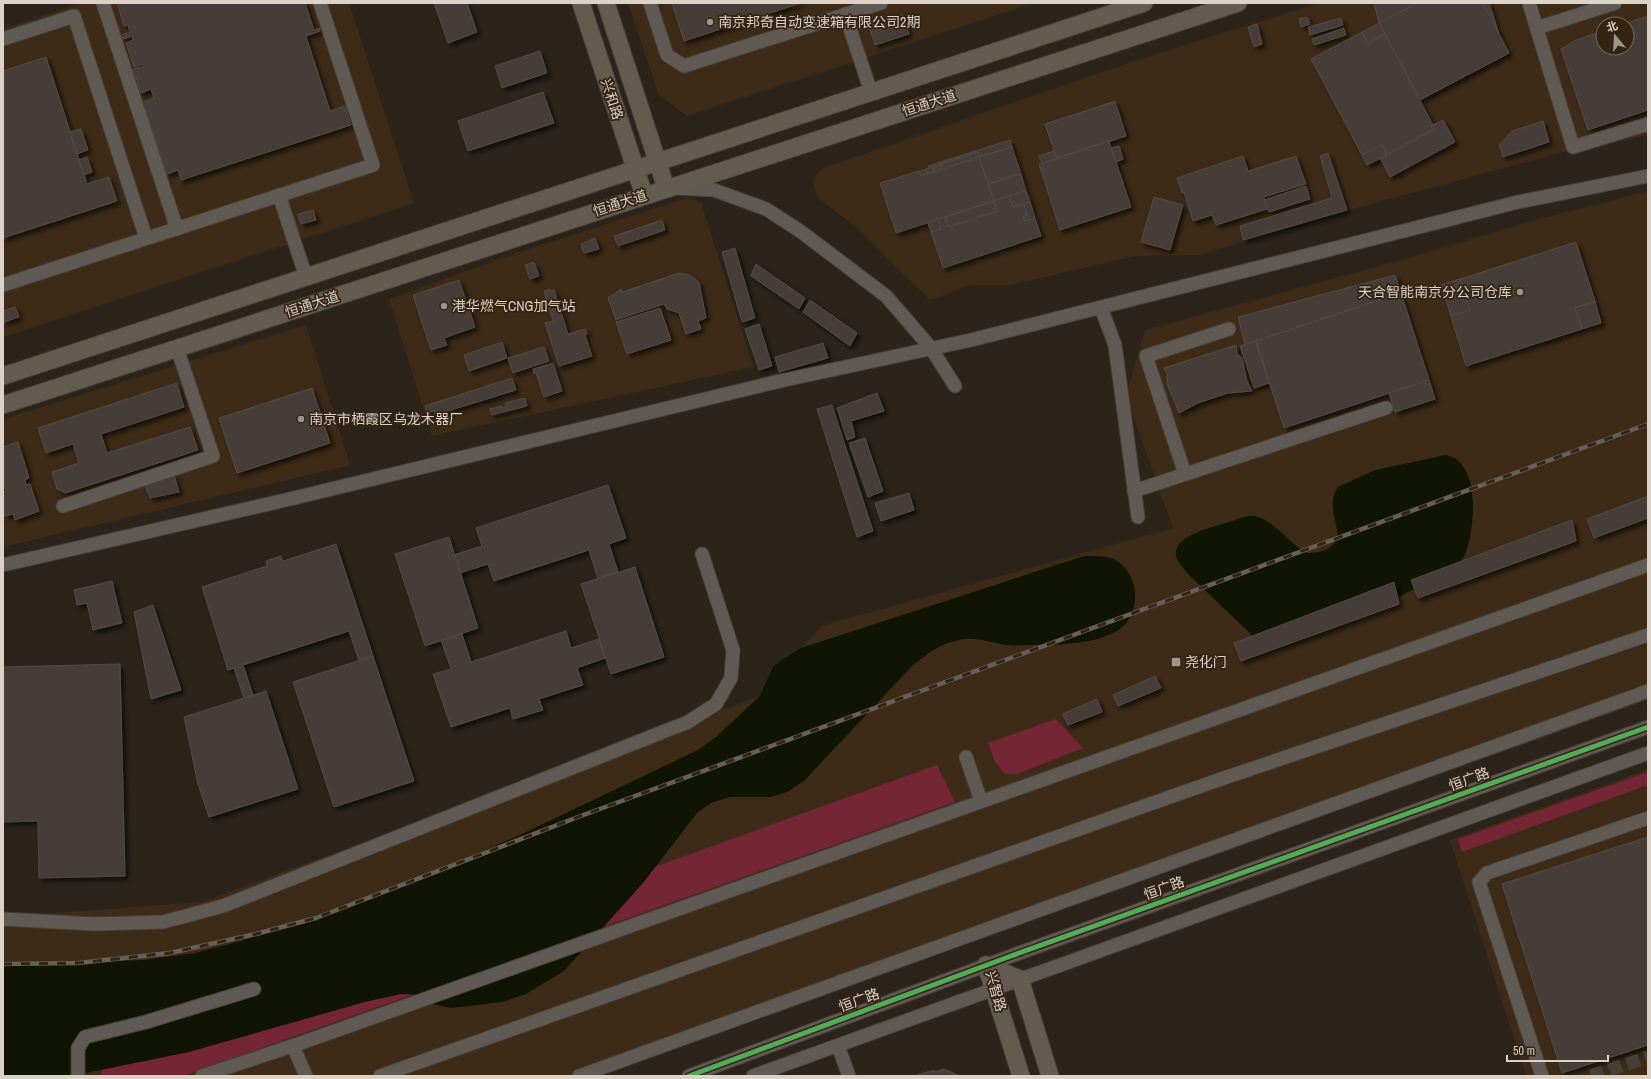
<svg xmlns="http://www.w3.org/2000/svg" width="1651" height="1079" font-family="'Archivo Narrow','Noto Sans SC',sans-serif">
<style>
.built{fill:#3d2b17;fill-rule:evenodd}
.green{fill:#742637}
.water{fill:#0f1502}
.building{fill:#473e39;stroke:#524a45;filter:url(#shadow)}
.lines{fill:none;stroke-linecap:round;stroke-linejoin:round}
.minor-tunnel{stroke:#473e35;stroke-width:13;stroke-dasharray:13 6;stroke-linecap:butt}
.minor-casing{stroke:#484139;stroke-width:15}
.major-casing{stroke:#484139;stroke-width:19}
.minor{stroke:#615a54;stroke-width:13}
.major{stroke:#635c4f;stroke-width:17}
.rail-casing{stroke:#666059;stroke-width:4.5}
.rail{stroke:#332414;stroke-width:3;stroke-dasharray:9;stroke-linecap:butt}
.cycleway-casing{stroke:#332414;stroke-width:8}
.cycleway{stroke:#51ab58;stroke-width:5}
.poi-dot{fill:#9f958b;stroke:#332414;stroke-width:1.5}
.labels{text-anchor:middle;stroke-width:3.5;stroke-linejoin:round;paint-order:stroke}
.poi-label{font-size:14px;fill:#ddd2c8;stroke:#332414;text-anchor:start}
.street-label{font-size:14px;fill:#ddd2c8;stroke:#332414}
</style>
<defs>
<filter id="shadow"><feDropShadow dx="3.5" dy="3.5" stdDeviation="2" flood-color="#0009"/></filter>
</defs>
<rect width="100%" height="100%" fill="#2c241b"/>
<g class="built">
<polygon points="81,3 349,3 414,203 3,337 3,29"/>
<polygon points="628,3 1034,3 687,116 659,95"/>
<path d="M1319,3H1648V135L1567,151L1349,210L1200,255L1136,256L1009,285H971L930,300L855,226L819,199L814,188L815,177L823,168L1143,58ZM1603,24H1627V48H1603Z"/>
<polygon points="1648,191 1648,700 595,1076 3,1076 3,917 202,902 760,696 821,626 1173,528 1130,407 1129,385 1145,330 1394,262 1535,220"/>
<polygon points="687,198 701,202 753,367 432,436 389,299 519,252"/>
<polygon points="306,325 350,465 3,547 3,419"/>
<polygon points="1648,769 1648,1076 1526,1076 1450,840"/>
</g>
<g class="green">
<polygon points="1056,719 1083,748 1017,774 1005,774 995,762 988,743"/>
<polygon points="937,765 955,802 183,1076 102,1076 102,1060 205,1029"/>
<polygon points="1648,772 1648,785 1462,852 1458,839"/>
</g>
<g class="water">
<path d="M1446,455C1481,462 1475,527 1466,552C1464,559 1458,563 1453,569L1379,607L1276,649L1268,647L1256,639L1186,572C1184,568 1179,564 1177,559C1168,537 1212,527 1226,523C1234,521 1247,514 1255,516C1276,521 1289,544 1307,553C1321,553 1330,550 1338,539C1338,522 1326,503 1338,487L1375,470Z"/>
<path d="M1084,556C1094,556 1108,555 1117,561C1142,578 1141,618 1115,632C1090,645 1061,644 1034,645C1025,645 1015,646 1007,645C990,643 976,636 959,640C940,643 926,655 912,666L804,781L787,792L771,797H730L711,803L697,813L643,883L564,971L526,994L502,1002L451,1008L433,1004L420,995L401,994L365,1002L189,1052L71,1076H3V965L144,960L195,953L241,941L396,888L520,835L698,750L716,737L760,696L773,667L783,659L801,648Z"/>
</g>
<g class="building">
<polygon points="117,3 305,3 314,30 319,28 320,31 306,36 330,111 345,106 351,125 181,180 178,170 167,174 143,102 154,98 151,89 141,93 133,69 144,66 143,64 134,67 126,43 133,40 132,36 123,39 122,35 130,32 128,25 124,26"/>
<polygon points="434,3 467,3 477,32 448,43"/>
<polygon points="672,3 801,3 684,41"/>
<polygon points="1374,3 1417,3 1379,23"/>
<polygon points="1417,3 1483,3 1509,53 1420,100 1379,23"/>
<polygon points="1483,3 1489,3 1499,34"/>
<polygon points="903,15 909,34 875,45 869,26"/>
<polygon points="1648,16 1648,110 1588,130 1561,49 1576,40 1603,31 1603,48 1627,48 1627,24 1624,24"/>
<polygon points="1307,17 1310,24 1301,27 1299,19"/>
<polygon points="1341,18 1343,25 1310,35 1308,27"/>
<polygon points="1379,23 1385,34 1368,44 1362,32"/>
<polygon points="1257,24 1262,44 1254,47 1248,27"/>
<polygon points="1344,28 1346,35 1314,45 1312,39"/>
<polygon points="1362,32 1368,44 1385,34 1435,129 1387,155 1382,145 1362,155 1311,59"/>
<polygon points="540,51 547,73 502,88 495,66"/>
<polygon points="46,57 87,184 109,177 117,201 3,238 3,71"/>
<polygon points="543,92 554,123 468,151 458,121"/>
<polygon points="1115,101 1126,136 1057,159 1045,124"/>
<polygon points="1443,120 1455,142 1390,177 1380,158 1435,129 1433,125"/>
<polygon points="1543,121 1549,142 1503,157 1499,145 1512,131"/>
<polygon points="81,129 88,150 77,154 70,132"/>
<polygon points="1010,140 1012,147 979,157 978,152 929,168 928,166"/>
<polygon points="1109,141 1131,207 1060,230 1039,164"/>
<polygon points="1382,145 1387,155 1367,165 1362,155"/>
<polygon points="1119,146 1123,159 1116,162 1111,148"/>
<polygon points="1012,147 1021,174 988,184 979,157"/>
<polygon points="1054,151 1057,159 1042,163 1039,156"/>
<polygon points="978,152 979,157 941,170 940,165"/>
<polygon points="1328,153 1347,210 1243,240 1240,226 1332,198 1320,156"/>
<polygon points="1243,156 1248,171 1296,156 1306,184 1264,197 1267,209 1216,225 1212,215 1193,221 1184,192 1182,193 1177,178"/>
<polygon points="87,157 92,172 84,175 79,160"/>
<polygon points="979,157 994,201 896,233 880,183 919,171 921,176"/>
<polygon points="940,165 941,170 934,172 933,167"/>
<polygon points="933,167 934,172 928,174 926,169"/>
<polygon points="926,169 928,174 921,176 919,172"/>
<polygon points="1021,174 1026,191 994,201 988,184"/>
<polygon points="1306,186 1310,199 1269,212 1264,200"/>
<polygon points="1026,191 1030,202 1013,207 1009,196"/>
<polygon points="1009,196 1013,207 1024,204 1027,215 1023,216 1025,221 1035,218 1041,236 943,268 931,232 941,229 938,219 945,217 949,227 997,211 994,201"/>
<polygon points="1154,197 1183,205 1170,250 1141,242"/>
<polygon points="994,201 997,211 949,227 945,217"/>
<polygon points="1030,202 1035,218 1025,221 1023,216 1027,215 1024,204"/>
<polygon points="313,210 316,220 301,224 298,214"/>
<polygon points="938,219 941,229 931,232 928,223"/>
<polygon points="662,220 665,230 618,246 614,236"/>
<polygon points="595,238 599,249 584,253 581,244"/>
<polygon points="1576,242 1595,301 1575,308 1582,329 1466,366 1451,316 1470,310 1460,279"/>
<polygon points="735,248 755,318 742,322 722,252"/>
<polygon points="534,262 539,276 530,279 525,265"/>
<polygon points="756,264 805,298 799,309 751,276"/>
<polygon points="679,273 690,275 699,282 706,318 698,321 701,329 686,334 679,313 667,309 664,304 616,320 608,298 621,289 622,292"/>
<polygon points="1395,275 1401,293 1245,345 1238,317"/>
<polygon points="1460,279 1470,310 1451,316 1441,285"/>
<polygon points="459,280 475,327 444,338 447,345 431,350 413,295"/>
<polygon points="550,289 551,291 554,290 568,334 585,329 587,334 585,335 592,356 559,366 545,323 553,321 544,291"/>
<polygon points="1401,293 1429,380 1284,428 1256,341"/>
<polygon points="810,300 857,333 850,346 803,312"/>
<polygon points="1595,301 1601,323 1582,329 1575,308"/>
<polygon points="15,307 19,317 4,322 3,311"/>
<polygon points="660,308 671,340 627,354 616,322"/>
<polygon points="759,324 772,366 759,370 745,329"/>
<polygon points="1256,341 1269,383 1254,388 1240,346"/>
<polygon points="502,342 507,358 469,371 464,355"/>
<polygon points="823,343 828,358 779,372 775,357"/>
<polygon points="1236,345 1237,354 1242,358 1247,381 1252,391 1228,393 1198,403 1179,413 1167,384 1167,374 1164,368"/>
<polygon points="544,347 549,361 513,373 508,358"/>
<polygon points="553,363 562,391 544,397 536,373 534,374 533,369"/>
<polygon points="512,378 516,390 435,415 434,411 427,413 425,406"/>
<polygon points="1429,380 1435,399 1395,412 1389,393"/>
<polygon points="177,383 184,407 101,434 107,453 190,427 198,450 68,492 65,493 57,489 52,472 79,463 73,444 46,453 38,428"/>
<polygon points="312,388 330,443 237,473 219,418"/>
<polygon points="877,393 884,411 851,421 855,437 847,440 837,408"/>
<polygon points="525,398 527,406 492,415 490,409 502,406 502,408 506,407 505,403"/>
<polygon points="832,405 873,531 857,537 817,409"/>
<polygon points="865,438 883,491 868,497 849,443"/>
<polygon points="18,442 29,478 25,480 26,485 30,484 39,511 15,520 13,514 5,516 3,511 3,492 6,491 5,488 3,488 3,447"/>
<polygon points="174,475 179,492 150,498 145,484"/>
<polygon points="608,485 626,538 609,544 618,572 598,579 589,550 494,581 488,564 460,573 454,555 482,546 476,528"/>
<polygon points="909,493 914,510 881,521 875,503"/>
<polygon points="1648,496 1648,518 1594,538 1587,519"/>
<polygon points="1572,520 1576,541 1418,598 1411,580"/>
<polygon points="449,537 478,628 425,646 395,554"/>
<polygon points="336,544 373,656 359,661 349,631 243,665 253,695 244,698 234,668 228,670 202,587 267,566 266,561 281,556 283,561"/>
<polygon points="635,567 664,657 611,674 581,584"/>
<polygon points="112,581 122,623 93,630 87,603 77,605 74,590"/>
<polygon points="1394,582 1399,604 1241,661 1234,643"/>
<polygon points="153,605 181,690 151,699 134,612"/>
<polygon points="566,631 571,648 599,639 605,658 577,668 583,685 539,699 543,710 513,719 510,708 451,727 433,674 451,669 441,640 462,634 471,662"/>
<polygon points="373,656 414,781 334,807 293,682"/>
<polygon points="120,664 125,876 39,878 38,821 3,822 3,667"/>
<polygon points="1155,676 1161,688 1118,706 1113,695"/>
<polygon points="266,691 298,789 209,817 198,784 184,717"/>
<polygon points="1097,699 1102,712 1068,725 1063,714"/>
<polygon points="1648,837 1648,1045 1562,1073 1502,884"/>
<polygon points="944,1069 960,1076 914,1076 934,1070 934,1072"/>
</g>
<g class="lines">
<polyline class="minor-tunnel" points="1591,1076 1648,1057"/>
<g class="minor-casing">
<g id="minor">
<polyline points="103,3 177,229"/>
<polyline points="650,3 667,55 684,66 881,3"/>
<polyline points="1529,3 1573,147 1648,124"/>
<polyline points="845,14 871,92"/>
<polyline points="1537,28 1615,3"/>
<polyline points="3,39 74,16 146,238"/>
<polyline points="677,188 714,190 766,209 800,231 886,296 931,348 955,386"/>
<polyline points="279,195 306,277"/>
<polyline points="3,285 373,165 320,3"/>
<polyline points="1101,308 1115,345 1138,517"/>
<polyline points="1185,474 1146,356 1229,329"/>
<polyline points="1134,491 1386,408"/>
<polyline points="63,506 213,456 177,348"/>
<polyline points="3,565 290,499 780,381 971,340 1518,202 1648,176"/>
<polyline points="966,757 981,801"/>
<polyline points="3,919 94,924 163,922 223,906 688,722 716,704 731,678 733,650 702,554"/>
<polyline points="293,1046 306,1076"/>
<polyline points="838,1046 849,1076"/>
<polyline points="78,1076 78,1048 85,1037 146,1022 254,989"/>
<polyline points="202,1076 301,1043 1648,565"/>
<polyline points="380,1076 1221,779 1648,635"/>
<polyline points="579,1076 1648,691"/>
<polyline points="689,1076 1011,956 1648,727"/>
<polyline points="753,1076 1648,753"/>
<polyline points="1542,1076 1479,882 1487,873 1648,818"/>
</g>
</g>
<g class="major-casing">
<g id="major">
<polyline points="581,3 644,195"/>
<polyline points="606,3 666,188"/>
<polyline points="3,376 1144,3"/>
<polyline points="3,405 1238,3"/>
<polyline points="986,965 1020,979 1050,1076"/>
<polyline points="986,965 1021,1076"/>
</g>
</g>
<use href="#minor" class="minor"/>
<use href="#major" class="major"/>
<g class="rail-casing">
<polyline id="rail" points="3,964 78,963 170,953 256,934 316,918 578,817 1648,424"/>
</g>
<use href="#rail" class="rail"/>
<g class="cycleway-casing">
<polyline id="cycleway" points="689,1076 1011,956 1648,727"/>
</g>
<use href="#cycleway" class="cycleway"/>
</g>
<g class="poi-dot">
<circle cx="710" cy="22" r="4"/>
<circle cx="1520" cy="292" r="4"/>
<circle cx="444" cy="306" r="4"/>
<circle cx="301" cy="419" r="4"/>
<rect x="1171" y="657" width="10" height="10" rx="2"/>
</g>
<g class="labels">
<g class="poi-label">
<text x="718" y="27">南京邦奇自动变速箱有限公司2期</text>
<text x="1512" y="297" text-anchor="end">天合智能南京分公司仓库</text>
<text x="452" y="311">港华燃气CNG加气站</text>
<text x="309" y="424">南京市栖霞区乌龙木器厂</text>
<text x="1185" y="667">尧化门</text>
</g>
<g class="street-label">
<text transform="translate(612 99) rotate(72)" y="5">兴和路</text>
<text transform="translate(929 103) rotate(-18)" y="5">恒通大道</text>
<text transform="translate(620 203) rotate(-18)" y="5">恒通大道</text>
<text transform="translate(312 304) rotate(-18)" y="5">恒通大道</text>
<text transform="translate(1469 779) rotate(-20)" y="5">恒广路</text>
<text transform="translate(1164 888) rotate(-20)" y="5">恒广路</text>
<text transform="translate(996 991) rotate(74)" y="5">兴智路</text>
<text transform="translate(859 1000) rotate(-20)" y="5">恒广路</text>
</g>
</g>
<rect width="1651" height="1079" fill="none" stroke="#ddd2c8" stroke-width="8"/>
<g transform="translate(1615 36) rotate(342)"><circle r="19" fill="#332414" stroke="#776a5c"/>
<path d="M0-3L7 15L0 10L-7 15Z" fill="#9f958b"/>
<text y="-6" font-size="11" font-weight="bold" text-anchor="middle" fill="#ddd2c8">北</text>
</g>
<path d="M1507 1055v6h101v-6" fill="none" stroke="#ddd2c8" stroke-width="2"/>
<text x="1513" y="1055" font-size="12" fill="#ddd2c8" stroke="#332414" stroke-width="3" paint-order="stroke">50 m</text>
</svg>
